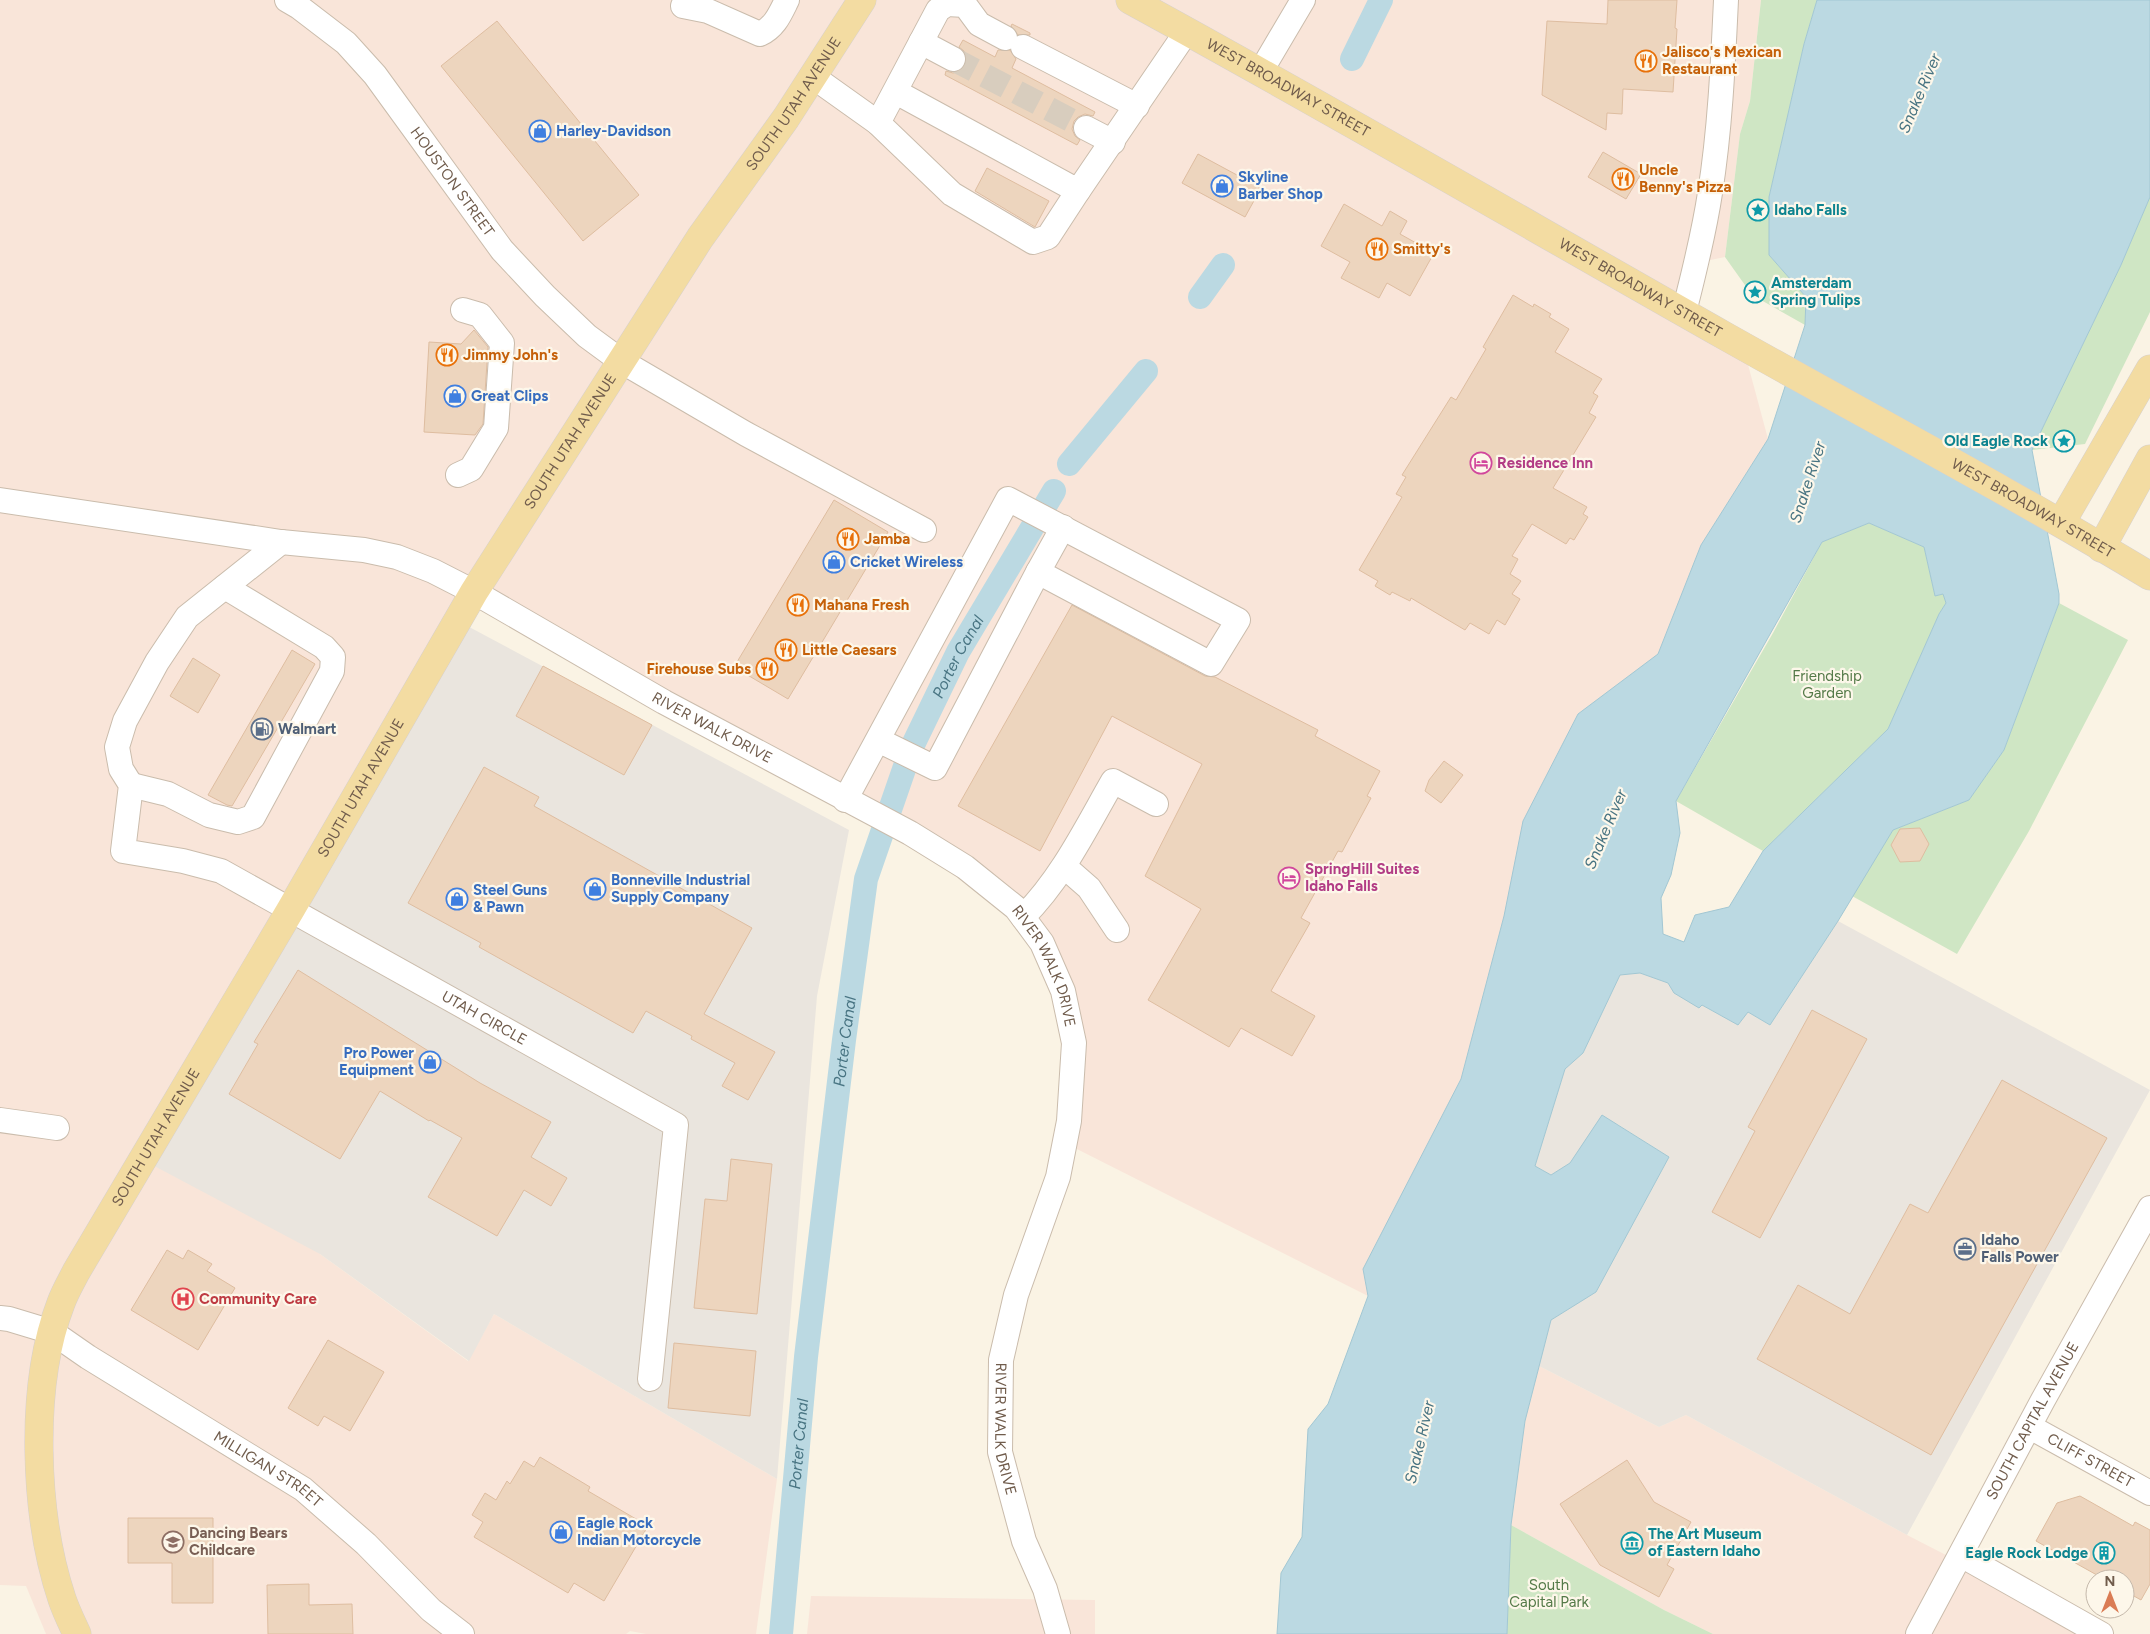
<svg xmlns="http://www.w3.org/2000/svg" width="2150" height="1634" font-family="Figtree,sans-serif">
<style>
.commercial{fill:#f9e5d9}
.industrial{fill:#eae5de}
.green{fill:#cfe6c4}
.water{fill:#bbd9e2;stroke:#a2c7d3;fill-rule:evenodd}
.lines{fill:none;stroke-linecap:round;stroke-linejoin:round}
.canal{stroke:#bbd9e2;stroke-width:24}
.building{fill:#edd5be;stroke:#debda0}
.minor-tunnel{stroke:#d8cdbe;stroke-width:24;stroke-dasharray:24 12;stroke-linecap:butt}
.minor-casing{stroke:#cabcac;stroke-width:26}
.major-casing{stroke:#d7d1cd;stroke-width:29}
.minor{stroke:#fff;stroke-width:24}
.major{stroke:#f3dca2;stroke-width:28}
.labels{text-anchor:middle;stroke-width:4.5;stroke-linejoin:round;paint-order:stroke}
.food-label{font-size:15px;font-weight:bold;fill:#c56008;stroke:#fdf7ea;text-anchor:start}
.street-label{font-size:15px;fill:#705c4c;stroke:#fdf7ea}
.shop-label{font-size:15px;font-weight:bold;fill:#366cbe;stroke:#fdf7ea;text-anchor:start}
.culture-label{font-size:15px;font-weight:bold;fill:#0d838f;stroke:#fdf7ea;text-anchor:start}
.hotel-label{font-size:15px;font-weight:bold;fill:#b23c85;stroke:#fdf7ea;text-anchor:start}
.park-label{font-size:15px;fill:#547a48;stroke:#fdf7ea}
.service-label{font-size:15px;font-weight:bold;fill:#4e5e75;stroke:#fdf7ea;text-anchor:start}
.health-label{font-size:15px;font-weight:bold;fill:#be3a42;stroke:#fdf7ea;text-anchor:start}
.education-label{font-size:15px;font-weight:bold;fill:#785e54;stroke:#fdf7ea;text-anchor:start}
.water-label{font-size:16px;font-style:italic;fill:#487482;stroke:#fdf7ea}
</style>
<rect width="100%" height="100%" fill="#faf3e4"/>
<g class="commercial">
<polygon points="0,0 1761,0 1750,101 1740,134 1725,257 1696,263 1684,312 1743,346 1768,439 1701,545 1658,654 1578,714 1523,821 1504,916 1461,1079 1363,1269 1368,1296 1065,1143 1074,1043 1016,908 474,592 320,1254 468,1361 494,1314 777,1479 756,1634 646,1634 630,1631 626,1634 46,1634 26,1586 0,1585"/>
<polygon points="1539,1366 1659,1427 1686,1415 1907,1535 2100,1634 1713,1634 1664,1610 1511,1525 1525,1421"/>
<polygon points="811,1596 1095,1600 1095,1634 807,1634"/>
</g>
<g class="industrial">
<polygon points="458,621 849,830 817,996 777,1479 494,1314 469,1361 320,1254 143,1160"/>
<polygon points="1838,921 2150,1090 1907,1535 1686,1415 1659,1427 1539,1366 1551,1320 1596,1291 1669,1157 1617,1124 1584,1143 1570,1163 1551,1175 1535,1166 1565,1069 1583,1053 1620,975 1640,973 1668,983 1674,993 1699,1007 1702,1005 1738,1025 1748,1012 1770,1025"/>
</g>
<g class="green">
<polygon points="1761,0 1817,0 1804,44 1769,197 1769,255 1806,297 1805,325 1752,295 1725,257 1740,134 1750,101"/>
<polygon points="2150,197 2150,312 2085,444 2032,450 2121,265"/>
<polygon points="1869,523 1924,547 1935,596 1943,594 1946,603 1939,614 1888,729 1763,851 1676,801 1773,633 1822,542"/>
<polygon points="2059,603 2128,640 2029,831 1957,954 1852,896 1893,830 1969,800 2004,750"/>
<polygon points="1511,1525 1664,1610 1713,1634 1507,1634"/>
</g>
<path class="water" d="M1817,0H2150V197L2121,265L2032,450L2059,594V603L2004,750L1969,800L1893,830L1838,921L1770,1025L1748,1012L1738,1025L1702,1005L1699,1008L1674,993L1668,983L1640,973L1620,975L1583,1053L1565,1069L1535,1166L1551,1175L1570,1163L1602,1115L1669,1157L1596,1292L1551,1320L1525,1421L1511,1525L1507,1634H1277L1281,1573L1302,1537L1308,1429L1328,1404L1368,1296L1363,1269L1461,1079L1504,916L1523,821L1578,714L1658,654L1701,545L1768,439L1805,325L1806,297L1769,255V197L1804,44ZM1869,523L1924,547L1935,596L1943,594L1946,603L1939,614L1888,729L1763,851L1729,907L1695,915L1684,942L1663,934L1661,898L1671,875L1680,833L1676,801L1822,542Z"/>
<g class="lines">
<g class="canal">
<polyline points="1352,59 1381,0"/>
<polyline points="1200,297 1223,265"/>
<polyline points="1069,464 1146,371"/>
<path id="s1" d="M781,1634L806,1357L844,1040L866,879L911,749L958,652L1054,491"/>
</g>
</g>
<g class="building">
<polygon points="1608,0 1677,0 1675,28 1677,29 1673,92 1623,89 1622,114 1607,113 1606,130 1542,95 1547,21 1607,24"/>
<polygon points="497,21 639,195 583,241 441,66"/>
<polygon points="1012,24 1030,33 1030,35 1018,35 1011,26"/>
<polygon points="963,40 995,57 998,50 1010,50 1016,59 1012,68 1095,112 1093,116 1085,114 1078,117 1074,121 1072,129 1075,136 1080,140 1077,145 945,75 946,71 953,73 960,71 965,66 967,58 964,51 959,47"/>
<polygon points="1603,152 1641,174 1626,199 1588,177"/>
<polygon points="1198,154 1261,188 1245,217 1182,183"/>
<polygon points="987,168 1049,201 1035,227 975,191"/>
<polygon points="1344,204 1382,226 1390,211 1407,221 1400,234 1434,253 1410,296 1387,283 1379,298 1341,278 1350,262 1321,246"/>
<polygon points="1513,295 1533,307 1534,304 1551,314 1549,317 1569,329 1555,352 1602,379 1593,393 1598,396 1589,413 1596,417 1553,488 1587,507 1583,514 1588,517 1574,540 1570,538 1566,544 1532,524 1512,556 1518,559 1510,574 1521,581 1512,594 1520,599 1505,625 1497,620 1489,634 1470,623 1465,630 1411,598 1410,601 1392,592 1390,595 1375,586 1378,581 1359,570 1402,497 1396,494 1406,477 1402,475 1451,397 1456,400 1486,349 1483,347"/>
<polygon points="474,330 488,347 483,424 475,435 424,432 429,342 461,344"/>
<polygon points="834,500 888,532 788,699 734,667"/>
<polygon points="1072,605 1205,676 1215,677 1318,730 1315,736 1380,771 1367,796 1371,798 1342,852 1338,851 1301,918 1310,923 1271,991 1315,1016 1292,1056 1241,1028 1229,1047 1148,1000 1201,909 1145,876 1202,764 1112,716 1040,851 958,806"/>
<polygon points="292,650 315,664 232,806 227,805 208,795"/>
<polygon points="193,658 220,675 198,713 170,696"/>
<polygon points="543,666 652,725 624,775 516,716"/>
<polygon points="1444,761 1463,775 1441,803 1425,791 1429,780"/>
<polygon points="484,767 539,797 534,806 752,928 704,1014 775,1052 748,1100 722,1086 735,1063 691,1039 692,1036 646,1011 633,1033 479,947 481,943 408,903"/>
<polygon points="1920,828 1929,844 1920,861 1900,862 1891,845 1900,829"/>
<polygon points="298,970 480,1083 551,1122 531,1157 567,1178 551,1206 524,1190 497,1236 428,1197 462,1138 430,1120 429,1121 380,1091 340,1159 229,1094 258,1044 254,1042"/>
<polygon points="1812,1010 1867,1039 1760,1238 1712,1212 1755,1131 1748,1127"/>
<polygon points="2002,1080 2107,1138 1931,1455 1757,1359 1798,1285 1850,1314 1910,1204 1928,1213"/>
<polygon points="731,1159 772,1164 757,1314 694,1308 705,1199 727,1201"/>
<polygon points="167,1250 183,1259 188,1250 212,1264 207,1271 235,1288 198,1350 131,1310"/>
<polygon points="328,1340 384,1372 350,1431 324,1416 318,1426 288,1408"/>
<polygon points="674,1343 756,1351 750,1416 668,1408"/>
<polygon points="540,1457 590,1487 588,1491 648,1526 604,1601 574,1583 568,1593 474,1537 483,1522 472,1515 485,1493 496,1500 507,1481 510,1484 524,1461 534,1467"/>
<polygon points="1627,1460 1654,1502 1691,1522 1667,1565 1674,1569 1659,1597 1600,1565 1560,1504"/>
<polygon points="2080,1496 2133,1526 2135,1522 2150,1530 2150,1584 2141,1600 2125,1591 2125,1579 2104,1579 2036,1541 2057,1503"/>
<polygon points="128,1518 213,1518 213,1603 172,1603 172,1563 128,1563"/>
<polygon points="309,1584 309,1605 352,1604 353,1634 268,1634 267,1585"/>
</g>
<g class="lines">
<polyline class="minor-tunnel" points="953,59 1086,128"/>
<g class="minor-casing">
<g id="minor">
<path id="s2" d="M287,0L299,7L346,43L375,75L502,250L545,296L587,336L621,361L746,434L924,530"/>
<path d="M683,6L708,11L760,34C775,27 780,14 787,0"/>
<polyline points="921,42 953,59"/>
<polyline points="1023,47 1137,106"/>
<polyline points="1261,71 1303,0"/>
<polyline points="812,76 878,123 952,194 1033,242 1048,237 1078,191"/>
<polyline points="896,92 1078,191 1187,31"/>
<polyline points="878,123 938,10 947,4 965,5 979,24 1005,38"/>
<polyline points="1086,128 1113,142"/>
<path d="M1684,312C1694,273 1704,233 1710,193C1720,130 1723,64 1726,0"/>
<polyline points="458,475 471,469 496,428 502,343 480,315 463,310"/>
<path id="s3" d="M0,500L281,542L364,550L397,557L433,571L474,592L664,702L910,833L965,867L1016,908L1042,943L1063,991L1074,1043L1069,1121L1058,1177L1016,1295L1001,1360L1000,1452L1024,1541L1045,1589L1058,1634"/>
<path id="s4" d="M281,542L187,617L157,662L125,721L117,747L121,769L131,785L123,851L183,861L221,871L676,1125L650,1379"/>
<polyline points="1038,572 1063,527"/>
<polyline points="131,785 168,794 209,815 238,822 253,817 332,671 333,657 324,647 225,587"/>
<polyline points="845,800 1008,499 1238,620 1211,664 1038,572 935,768 878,740"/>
<polyline points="1065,867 1089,888 1117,930"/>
<path d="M1023,917C1062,878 1086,828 1113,781L1156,804"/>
<polyline points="0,1120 57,1128"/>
<path id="s5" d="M0,1318L9,1319L52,1332L88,1357L303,1489L366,1544L431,1610L462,1634"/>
<path id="s6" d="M2030,1427L2150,1493"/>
<polyline points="1961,1555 2101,1634"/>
<path id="s7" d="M1918,1634L2043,1400L2150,1208"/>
</g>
</g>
<g class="major-casing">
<g id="major">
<path id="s8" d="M1130,0C1330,109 1527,224 1725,336C1867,416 2011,492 2150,576"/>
<polyline points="2061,523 2150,369"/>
<polyline points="2101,548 2150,459"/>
<path id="s9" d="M77,1634C72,1623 66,1611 62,1599C34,1515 29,1386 61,1303C65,1292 71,1282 76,1272L291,909L474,592L700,238L786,118L862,0"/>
</g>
</g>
<use href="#minor" class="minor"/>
<use href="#major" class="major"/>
</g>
<defs>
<g id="restaurant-ring" transform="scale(1.125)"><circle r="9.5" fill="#fdf7ea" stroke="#e8710a" stroke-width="1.5"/><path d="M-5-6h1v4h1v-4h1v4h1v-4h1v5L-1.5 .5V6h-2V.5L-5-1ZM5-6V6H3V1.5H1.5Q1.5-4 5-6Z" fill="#e8710a"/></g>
<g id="shop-ring" transform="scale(1.125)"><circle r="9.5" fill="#fdf7ea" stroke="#3f7fe0" stroke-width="1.5"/><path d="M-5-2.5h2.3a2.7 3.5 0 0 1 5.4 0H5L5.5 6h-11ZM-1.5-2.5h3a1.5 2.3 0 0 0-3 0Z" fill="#3f7fe0"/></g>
<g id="sight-ring" transform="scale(1.125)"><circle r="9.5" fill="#fdf7ea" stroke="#0f9aa8" stroke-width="1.5"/><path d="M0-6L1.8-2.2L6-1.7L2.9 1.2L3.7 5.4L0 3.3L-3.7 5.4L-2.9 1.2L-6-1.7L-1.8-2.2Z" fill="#0f9aa8"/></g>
<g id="hotel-ring" transform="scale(1.125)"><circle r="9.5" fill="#fdf7ea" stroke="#d1479c" stroke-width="1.5"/><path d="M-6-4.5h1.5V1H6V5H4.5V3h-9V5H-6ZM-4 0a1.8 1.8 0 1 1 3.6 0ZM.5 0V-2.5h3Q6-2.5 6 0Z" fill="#d1479c"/></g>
<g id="fuel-ring" transform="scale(1.125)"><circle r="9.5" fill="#fdf7ea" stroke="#5c6f8a" stroke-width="1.5"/><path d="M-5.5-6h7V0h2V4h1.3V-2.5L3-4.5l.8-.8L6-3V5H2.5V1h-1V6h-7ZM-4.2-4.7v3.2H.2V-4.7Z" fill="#5c6f8a"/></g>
<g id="office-ring" transform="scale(1.125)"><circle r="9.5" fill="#fdf7ea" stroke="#5c6f8a" stroke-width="1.5"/><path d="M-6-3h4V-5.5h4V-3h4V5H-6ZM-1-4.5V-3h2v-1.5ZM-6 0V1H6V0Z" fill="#5c6f8a"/></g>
<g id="hospital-ring" transform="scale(1.125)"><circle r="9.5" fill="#fdf7ea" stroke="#e0444e" stroke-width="1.5"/><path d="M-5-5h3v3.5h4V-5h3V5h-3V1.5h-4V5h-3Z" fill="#e0444e"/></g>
<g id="school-ring" transform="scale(1.125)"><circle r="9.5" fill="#fdf7ea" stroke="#8d6e63" stroke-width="1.5"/><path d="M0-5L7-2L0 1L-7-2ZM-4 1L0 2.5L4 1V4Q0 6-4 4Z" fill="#8d6e63"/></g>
<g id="museum-ring" transform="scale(1.125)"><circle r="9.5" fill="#fdf7ea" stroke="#0f9aa8" stroke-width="1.5"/><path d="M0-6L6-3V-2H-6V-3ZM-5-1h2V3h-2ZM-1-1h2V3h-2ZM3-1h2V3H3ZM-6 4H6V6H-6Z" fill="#0f9aa8"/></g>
<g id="building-ring" transform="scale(1.125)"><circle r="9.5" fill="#fdf7ea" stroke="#0f9aa8" stroke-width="1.5"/><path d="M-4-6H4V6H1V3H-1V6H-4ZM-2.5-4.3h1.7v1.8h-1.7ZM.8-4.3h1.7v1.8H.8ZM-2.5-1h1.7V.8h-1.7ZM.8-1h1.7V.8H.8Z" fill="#0f9aa8"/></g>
</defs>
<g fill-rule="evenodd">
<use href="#restaurant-ring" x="1646" y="61"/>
<use href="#shop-ring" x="540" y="131"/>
<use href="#restaurant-ring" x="1623" y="179"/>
<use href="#shop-ring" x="1222" y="186"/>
<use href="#sight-ring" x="1758" y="210"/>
<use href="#restaurant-ring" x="1377" y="249"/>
<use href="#sight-ring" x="1755" y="292"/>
<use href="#restaurant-ring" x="447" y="355"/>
<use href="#shop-ring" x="455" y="396"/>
<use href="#sight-ring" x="2064" y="441"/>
<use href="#hotel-ring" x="1481" y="463"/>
<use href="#restaurant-ring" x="848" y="539"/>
<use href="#shop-ring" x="834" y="562"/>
<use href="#restaurant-ring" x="798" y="605"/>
<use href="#restaurant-ring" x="786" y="650"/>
<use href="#restaurant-ring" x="767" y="669"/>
<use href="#fuel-ring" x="262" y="729"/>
<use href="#hotel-ring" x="1289" y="878"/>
<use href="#shop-ring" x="595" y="889"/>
<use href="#shop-ring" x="457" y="899"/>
<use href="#shop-ring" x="430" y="1062"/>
<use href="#office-ring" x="1965" y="1249"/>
<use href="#hospital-ring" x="183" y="1299"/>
<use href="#shop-ring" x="561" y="1532"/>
<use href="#school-ring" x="173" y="1542"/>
<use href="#museum-ring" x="1632" y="1543"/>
<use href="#building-ring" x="2104" y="1553"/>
</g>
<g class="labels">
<g class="food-label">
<text x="1662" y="57">Jalisco's Mexican<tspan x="1662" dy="17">Restaurant</tspan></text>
<text x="1639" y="175">Uncle<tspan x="1639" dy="17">Benny's Pizza</tspan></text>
<text x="1393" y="254">Smitty's</text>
<text x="463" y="360">Jimmy John's</text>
<text x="864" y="544">Jamba</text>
<text x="814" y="610">Mahana Fresh</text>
<text x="802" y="655">Little Caesars</text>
<text x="751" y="674" text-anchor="end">Firehouse Subs</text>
</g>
<g class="street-label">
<text dy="5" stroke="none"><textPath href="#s8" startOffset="181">WEST BROADWAY STREET</textPath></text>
<text dy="5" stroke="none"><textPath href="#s9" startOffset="1745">SOUTH UTAH AVENUE</textPath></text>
<text dy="5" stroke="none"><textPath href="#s2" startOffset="248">HOUSTON STREET</textPath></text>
<text dy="5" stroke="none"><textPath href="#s8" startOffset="586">WEST BROADWAY STREET</textPath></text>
<text dy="5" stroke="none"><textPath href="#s9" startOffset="1340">SOUTH UTAH AVENUE</textPath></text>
<text dy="5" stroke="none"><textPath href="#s8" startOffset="1036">WEST BROADWAY STREET</textPath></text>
<text dy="5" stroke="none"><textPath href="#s3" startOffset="760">RIVER WALK DRIVE</textPath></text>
<text dy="5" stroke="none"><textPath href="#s9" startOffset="935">SOUTH UTAH AVENUE</textPath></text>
<text dy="5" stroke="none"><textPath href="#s3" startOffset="1180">RIVER WALK DRIVE</textPath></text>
<text dy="5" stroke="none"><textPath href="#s4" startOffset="778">UTAH CIRCLE</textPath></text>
<text dy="5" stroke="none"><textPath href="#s9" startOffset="530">SOUTH UTAH AVENUE</textPath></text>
<text dy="5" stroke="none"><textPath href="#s7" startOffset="242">SOUTH CAPITAL AVENUE</textPath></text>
<text dy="5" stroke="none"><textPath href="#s3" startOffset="1660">RIVER WALK DRIVE</textPath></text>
<text dy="5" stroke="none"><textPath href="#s6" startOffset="69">CLIFF STREET</textPath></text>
<text dy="5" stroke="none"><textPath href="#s5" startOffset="310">MILLIGAN STREET</textPath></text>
</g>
<g class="shop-label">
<text x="556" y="136">Harley-Davidson</text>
<text x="1238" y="182">Skyline<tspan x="1238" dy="17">Barber Shop</tspan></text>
<text x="471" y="401">Great Clips</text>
<text x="850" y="567">Cricket Wireless</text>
<text x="611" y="885">Bonneville Industrial<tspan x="611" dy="17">Supply Company</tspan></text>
<text x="473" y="895">Steel Guns<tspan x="473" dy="17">&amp; Pawn</tspan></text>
<text x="414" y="1058" text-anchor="end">Pro Power<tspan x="414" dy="17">Equipment</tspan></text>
<text x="577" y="1528">Eagle Rock<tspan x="577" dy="17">Indian Motorcycle</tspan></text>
</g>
<g class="culture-label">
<text x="1774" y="215">Idaho Falls</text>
<text x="1771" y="288">Amsterdam<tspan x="1771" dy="17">Spring Tulips</tspan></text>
<text x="2048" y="446" text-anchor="end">Old Eagle Rock</text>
<text x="1648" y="1539">The Art Museum<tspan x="1648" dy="17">of Eastern Idaho</tspan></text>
<text x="2088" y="1558" text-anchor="end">Eagle Rock Lodge</text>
</g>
<g class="hotel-label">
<text x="1497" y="468">Residence Inn</text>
<text x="1305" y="874">SpringHill Suites<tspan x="1305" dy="17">Idaho Falls</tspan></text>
</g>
<g class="park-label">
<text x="1827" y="681">Friendship<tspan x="1827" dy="17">Garden</tspan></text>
<text x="1549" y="1590">South<tspan x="1549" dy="17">Capital Park</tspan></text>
</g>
<g class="service-label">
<text x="278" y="734">Walmart</text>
<text x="1981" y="1245">Idaho<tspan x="1981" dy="17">Falls Power</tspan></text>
</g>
<g class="health-label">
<text x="199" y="1304">Community Care</text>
</g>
<g class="education-label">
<text x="189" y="1538">Dancing Bears<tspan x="189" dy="17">Childcare</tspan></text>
</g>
<g class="water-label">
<text transform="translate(1919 93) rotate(-67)" y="6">Snake River</text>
<text transform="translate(1807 482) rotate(-72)" y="6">Snake River</text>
<text dy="6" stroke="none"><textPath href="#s1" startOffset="1001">Porter Canal</textPath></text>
<text transform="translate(1605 829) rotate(-67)" y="6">Snake River</text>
<text dy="6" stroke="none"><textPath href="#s1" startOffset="596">Porter Canal</textPath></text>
<text transform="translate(1419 1442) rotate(-77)" y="6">Snake River</text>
<text dy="6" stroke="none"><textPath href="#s1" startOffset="191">Porter Canal</textPath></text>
</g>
</g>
<g transform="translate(2110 1594)"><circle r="24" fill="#fdf7ea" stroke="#c5b9ab"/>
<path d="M0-4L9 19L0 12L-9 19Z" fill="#da7c54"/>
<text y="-8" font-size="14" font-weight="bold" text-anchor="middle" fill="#705c4c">N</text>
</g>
</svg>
